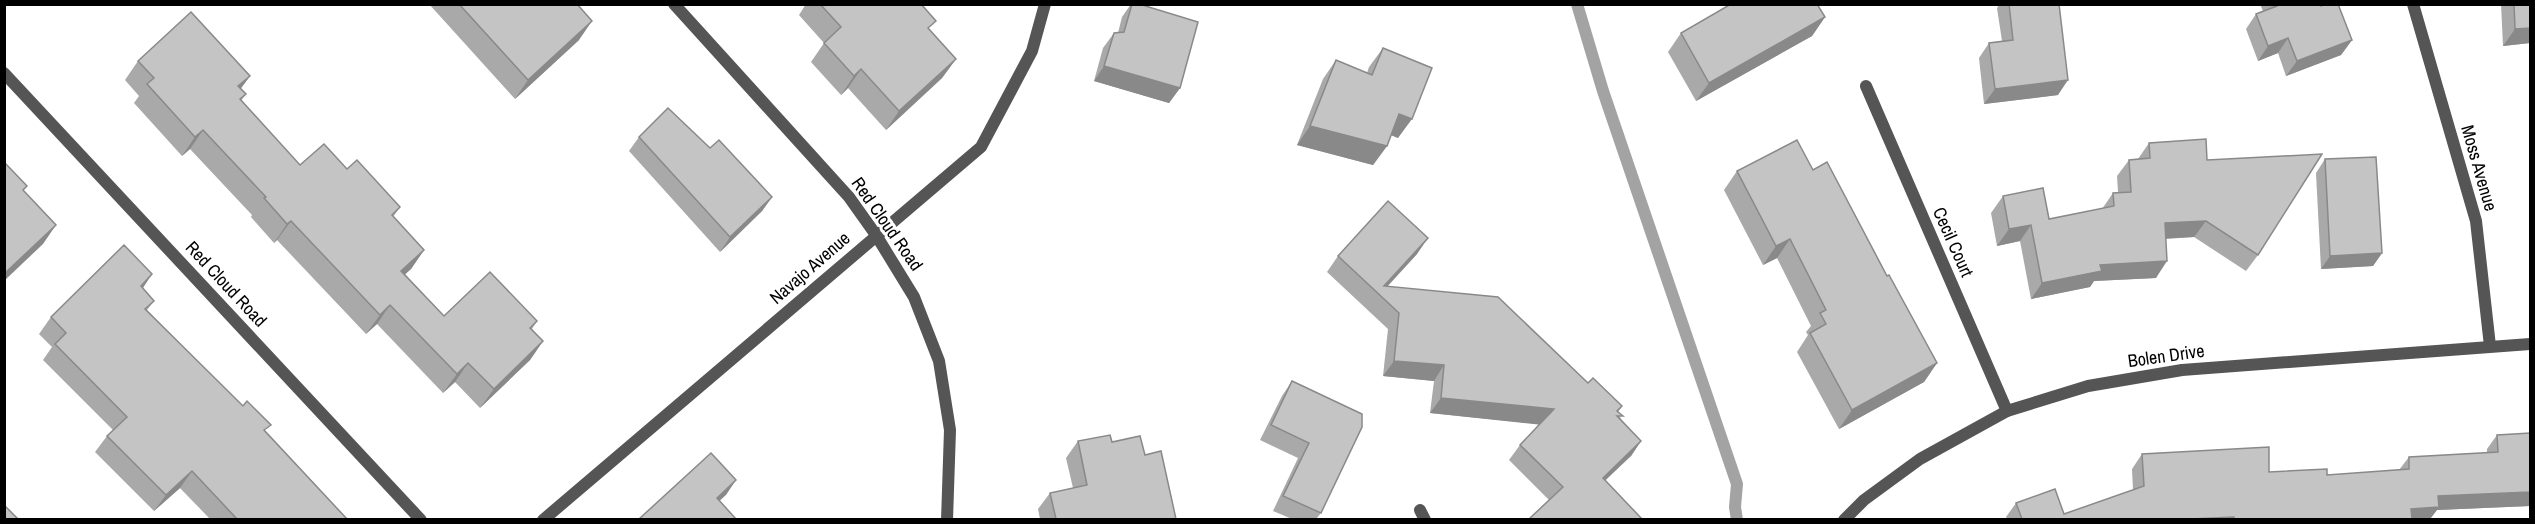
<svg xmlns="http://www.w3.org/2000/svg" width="2535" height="524" font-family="'Archivo Narrow',sans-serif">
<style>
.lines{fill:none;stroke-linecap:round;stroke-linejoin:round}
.stream{stroke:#a3a3a3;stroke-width:12}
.street{stroke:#555;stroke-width:12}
.wall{fill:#a9a9a9}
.shaded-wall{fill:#898989}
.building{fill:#c4c4c4;stroke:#898989;stroke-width:1.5}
.labels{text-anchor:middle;stroke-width:6;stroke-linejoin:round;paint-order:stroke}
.street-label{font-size:18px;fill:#000;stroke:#fff}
</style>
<rect width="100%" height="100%" fill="#fff"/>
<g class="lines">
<polyline class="stream" points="1577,4 1603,91 1737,484 1735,507 1737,520"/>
<g class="street">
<polyline points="674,4 849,197 876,235 914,297 939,361 950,430 947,520"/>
<polyline points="2413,4 2476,221 2490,346"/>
<polyline points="4,73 421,520"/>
<polyline points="1866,86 2007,411"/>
<polyline points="1420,510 1425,520"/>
<polyline points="543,520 981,147 1032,51 1045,4"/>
<polyline points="1844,520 1864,500 1920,459 2007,411 2088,386 2182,370 2530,344"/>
</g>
</g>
<g class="wall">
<polygon points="429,4 577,4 579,40 515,99"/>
<polygon points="806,4 921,4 929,30 956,59 942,78 886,130 848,88 841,95 811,62 824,43 799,15"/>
<polygon points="1131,4 1139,4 1180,88 1169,103 1094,81 1103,48 1114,33 1118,33 1122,17"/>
<polygon points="2000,4 2059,4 2058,95 1984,104 1979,58 1989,43 2002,41 1997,8"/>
<polygon points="2260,4 2320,4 2352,40 2341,55 2286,76 2278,53 2258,61 2246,29 2256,14 2263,11"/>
<polygon points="2501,4 2530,4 2530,43 2503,46"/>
<polygon points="1825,17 1812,36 1696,101 1668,52 1681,33"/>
<polygon points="1383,48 1398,138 1391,135 1387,146 1373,165 1297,145 1323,79 1336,60 1367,73 1369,67"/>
<polygon points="138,61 250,76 241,88 246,94 241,101 300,165 347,169 400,207 393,217 424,250 411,269 405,274 444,316 537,321 532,329 543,341 530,360 480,408 455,382 443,393 377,324 366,334 277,240 274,243 251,217 252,215 190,149 182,156 134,103 139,96 125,80"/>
<polygon points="639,137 710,148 772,197 762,211 720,252 629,151"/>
<polygon points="2149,143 2207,160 2258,255 2246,271 2194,237 2166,239 2156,278 2094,281 2090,287 2031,299 2020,241 1997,246 1991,213 2003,196 2049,219 2102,209 2113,193 2118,192 2117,176 2129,160 2138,159"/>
<polygon points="2325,159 2382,253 2373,266 2321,269 2316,173"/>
<polygon points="1813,170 1887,276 1937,363 1924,382 1839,429 1797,352 1808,335 1806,332 1811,326 1777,258 1763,265 1724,190 1737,171"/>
<polygon points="1417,254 1387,287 1588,383 1622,406 1618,412 1621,419 1641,441 1631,456 1549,500 1509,460 1520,445 1539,424 1430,413 1434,381 1383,376 1388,329 1327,272 1338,256"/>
<polygon points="143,289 154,301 147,310 266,432 347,519 210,519 180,488 154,511 95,452 107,436 113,430 43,360 52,347 39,334 51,317"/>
<polygon points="1292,381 1362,414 1321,513 1316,519 1292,519 1273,511 1298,458 1260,440 1282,396"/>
<polygon points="2530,433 2530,506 2437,510 2430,519 2007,519 2006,517 2016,503 2064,514 2133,490 2132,469 2142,454 2269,472 2327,475 2399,470 2409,457 2487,453 2487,449 2497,435"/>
<polygon points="1078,441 1112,442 1145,455 1176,519 1040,519 1038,509 1050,493 1073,488 1066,458"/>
</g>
<g class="shaded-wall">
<polygon points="1825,17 1812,36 1696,101 1709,83"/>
<polygon points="592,21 579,40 515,99 528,80"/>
<polygon points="2530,28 2530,43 2503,46 2515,29"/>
<polygon points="2288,38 2278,53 2258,61 2268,46"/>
<polygon points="2352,40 2341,55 2286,76 2297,61"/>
<polygon points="956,59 942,78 886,130 899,111"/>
<polygon points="1104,66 1180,88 1169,103 1094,81"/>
<polygon points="861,69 848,88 841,95 854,76"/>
<polygon points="250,76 236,95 238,86"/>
<polygon points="2068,80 2058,95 1984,104 1995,89"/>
<polygon points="1399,114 1412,119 1398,138 1386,133"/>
<polygon points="1310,126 1387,146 1373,165 1297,145"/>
<polygon points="203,130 190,149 182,156 195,137"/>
<polygon points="772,197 762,211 720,252 730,237"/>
<polygon points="291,221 277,240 274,243 287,224"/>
<polygon points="2206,221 2194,237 2153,239 2165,223"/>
<polygon points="56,225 43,244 4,281 4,274"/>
<polygon points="2031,225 2020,241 1997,246 2009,229"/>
<polygon points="1428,238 1417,254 1379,295 1384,286"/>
<polygon points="1790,239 1777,258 1763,265 1776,246"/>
<polygon points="424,250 411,269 388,290 401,271"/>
<polygon points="2382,253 2373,266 2321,269 2330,256"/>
<polygon points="2167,261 2156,278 2094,281 2090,287 2031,299 2042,283 2100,265"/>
<polygon points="152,274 141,291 141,286"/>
<polygon points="390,305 377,324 366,334 380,315"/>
<polygon points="543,341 530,360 480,408 494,389"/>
<polygon points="1394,361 1444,365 1434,381 1383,376"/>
<polygon points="468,363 455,382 443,393 457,374"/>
<polygon points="1937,363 1924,382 1839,429 1852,410"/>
<polygon points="1441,398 1554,409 1543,425 1430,413"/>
<polygon points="1641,441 1631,456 1592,493 1603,478"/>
<polygon points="192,471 180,488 154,511 166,495"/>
<polygon points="736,480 726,495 706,513 717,498"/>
<polygon points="2530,492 2530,506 2437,510 2430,519 2404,519 2411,509 2438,496"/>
<polygon points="2234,517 2232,519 2190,519"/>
</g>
<g class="building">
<polygon points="459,4 577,4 592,21 528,80"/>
<polygon points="820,4 921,4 936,21 928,28 956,59 899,111 861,69 854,76 824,43 841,27"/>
<polygon points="1132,4 1139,4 1198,22 1180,88 1104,66 1114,33 1124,32"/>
<polygon points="1731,4 1817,4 1825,17 1709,83 1681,33"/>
<polygon points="2009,4 2059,4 2068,80 1995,89 1989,43 2013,40"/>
<polygon points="2276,4 2320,4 2321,6 2325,4 2338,4 2352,40 2297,61 2288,38 2268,46 2256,14 2277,6"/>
<polygon points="2514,4 2530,4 2530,28 2515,29"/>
<polygon points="191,12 250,76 238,86 246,94 240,99 300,165 324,144 347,169 357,160 400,207 392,215 424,250 401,271 444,316 490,272 537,321 530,328 543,341 494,389 468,363 457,374 390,305 380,315 291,221 287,224 264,198 266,197 203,130 195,137 147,84 154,78 138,61"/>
<polygon points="1383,48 1432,68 1412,119 1399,114 1387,146 1310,126 1336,60 1372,75"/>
<polygon points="668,108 710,148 719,140 772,197 730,237 639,137"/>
<polygon points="2206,139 2207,160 2322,154 2258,255 2206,221 2165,223 2167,261 2100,265 2102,271 2042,283 2031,225 2009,229 2003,196 2043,188 2049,219 2114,206 2113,193 2131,192 2129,160 2150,158 2149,143"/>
<polygon points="1797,140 1813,170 1827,162 1887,276 1889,275 1937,363 1852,410 1810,333 1826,324 1820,313 1826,310 1790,239 1776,246 1737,171"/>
<polygon points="2376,157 2382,253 2330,256 2325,159"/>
<polygon points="4,162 27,186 23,190 56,225 4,274"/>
<polygon points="1388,201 1428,238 1384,286 1498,297 1588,383 1593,378 1622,406 1617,411 1623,416 1617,416 1641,441 1603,478 1642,519 1529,519 1563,487 1520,445 1554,409 1441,398 1444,365 1394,361 1399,313 1338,256"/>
<polygon points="124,245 152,274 141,286 154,301 145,309 243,406 247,401 271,425 264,430 347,519 237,519 192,471 166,495 107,436 127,417 55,344 66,333 51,317"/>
<polygon points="1292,381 1362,414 1362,427 1321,513 1283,496 1309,443 1271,425"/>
<polygon points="2530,433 2530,492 2438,496 2439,507 2411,509 2412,519 2234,519 2234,517 2190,519 2022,519 2016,503 2055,489 2064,514 2144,486 2142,454 2269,447 2269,472 2327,469 2327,475 2409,469 2409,457 2498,452 2497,435"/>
<polygon points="1110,435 1112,442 1140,436 1145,455 1161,451 1176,519 1056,519 1050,493 1087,485 1078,441"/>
<polygon points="711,453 736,480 717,498 736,519 639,519"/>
<polygon points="4,505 18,519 4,519"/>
</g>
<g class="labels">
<g class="street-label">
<text transform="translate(2479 168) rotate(74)" y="6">Moss Avenue</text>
<text transform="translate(887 224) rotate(55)" y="6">Red Cloud Road</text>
<text transform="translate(1953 242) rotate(66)" y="6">Cecil Court</text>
<text transform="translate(810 268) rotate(-41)" y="6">Navajo Avenue</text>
<text transform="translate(226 284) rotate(47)" y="6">Red Cloud Road</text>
<text transform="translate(2166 356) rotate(-8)" y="6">Bolen Drive</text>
</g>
</g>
<rect width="2535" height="524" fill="none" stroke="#000000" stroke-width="12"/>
</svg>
